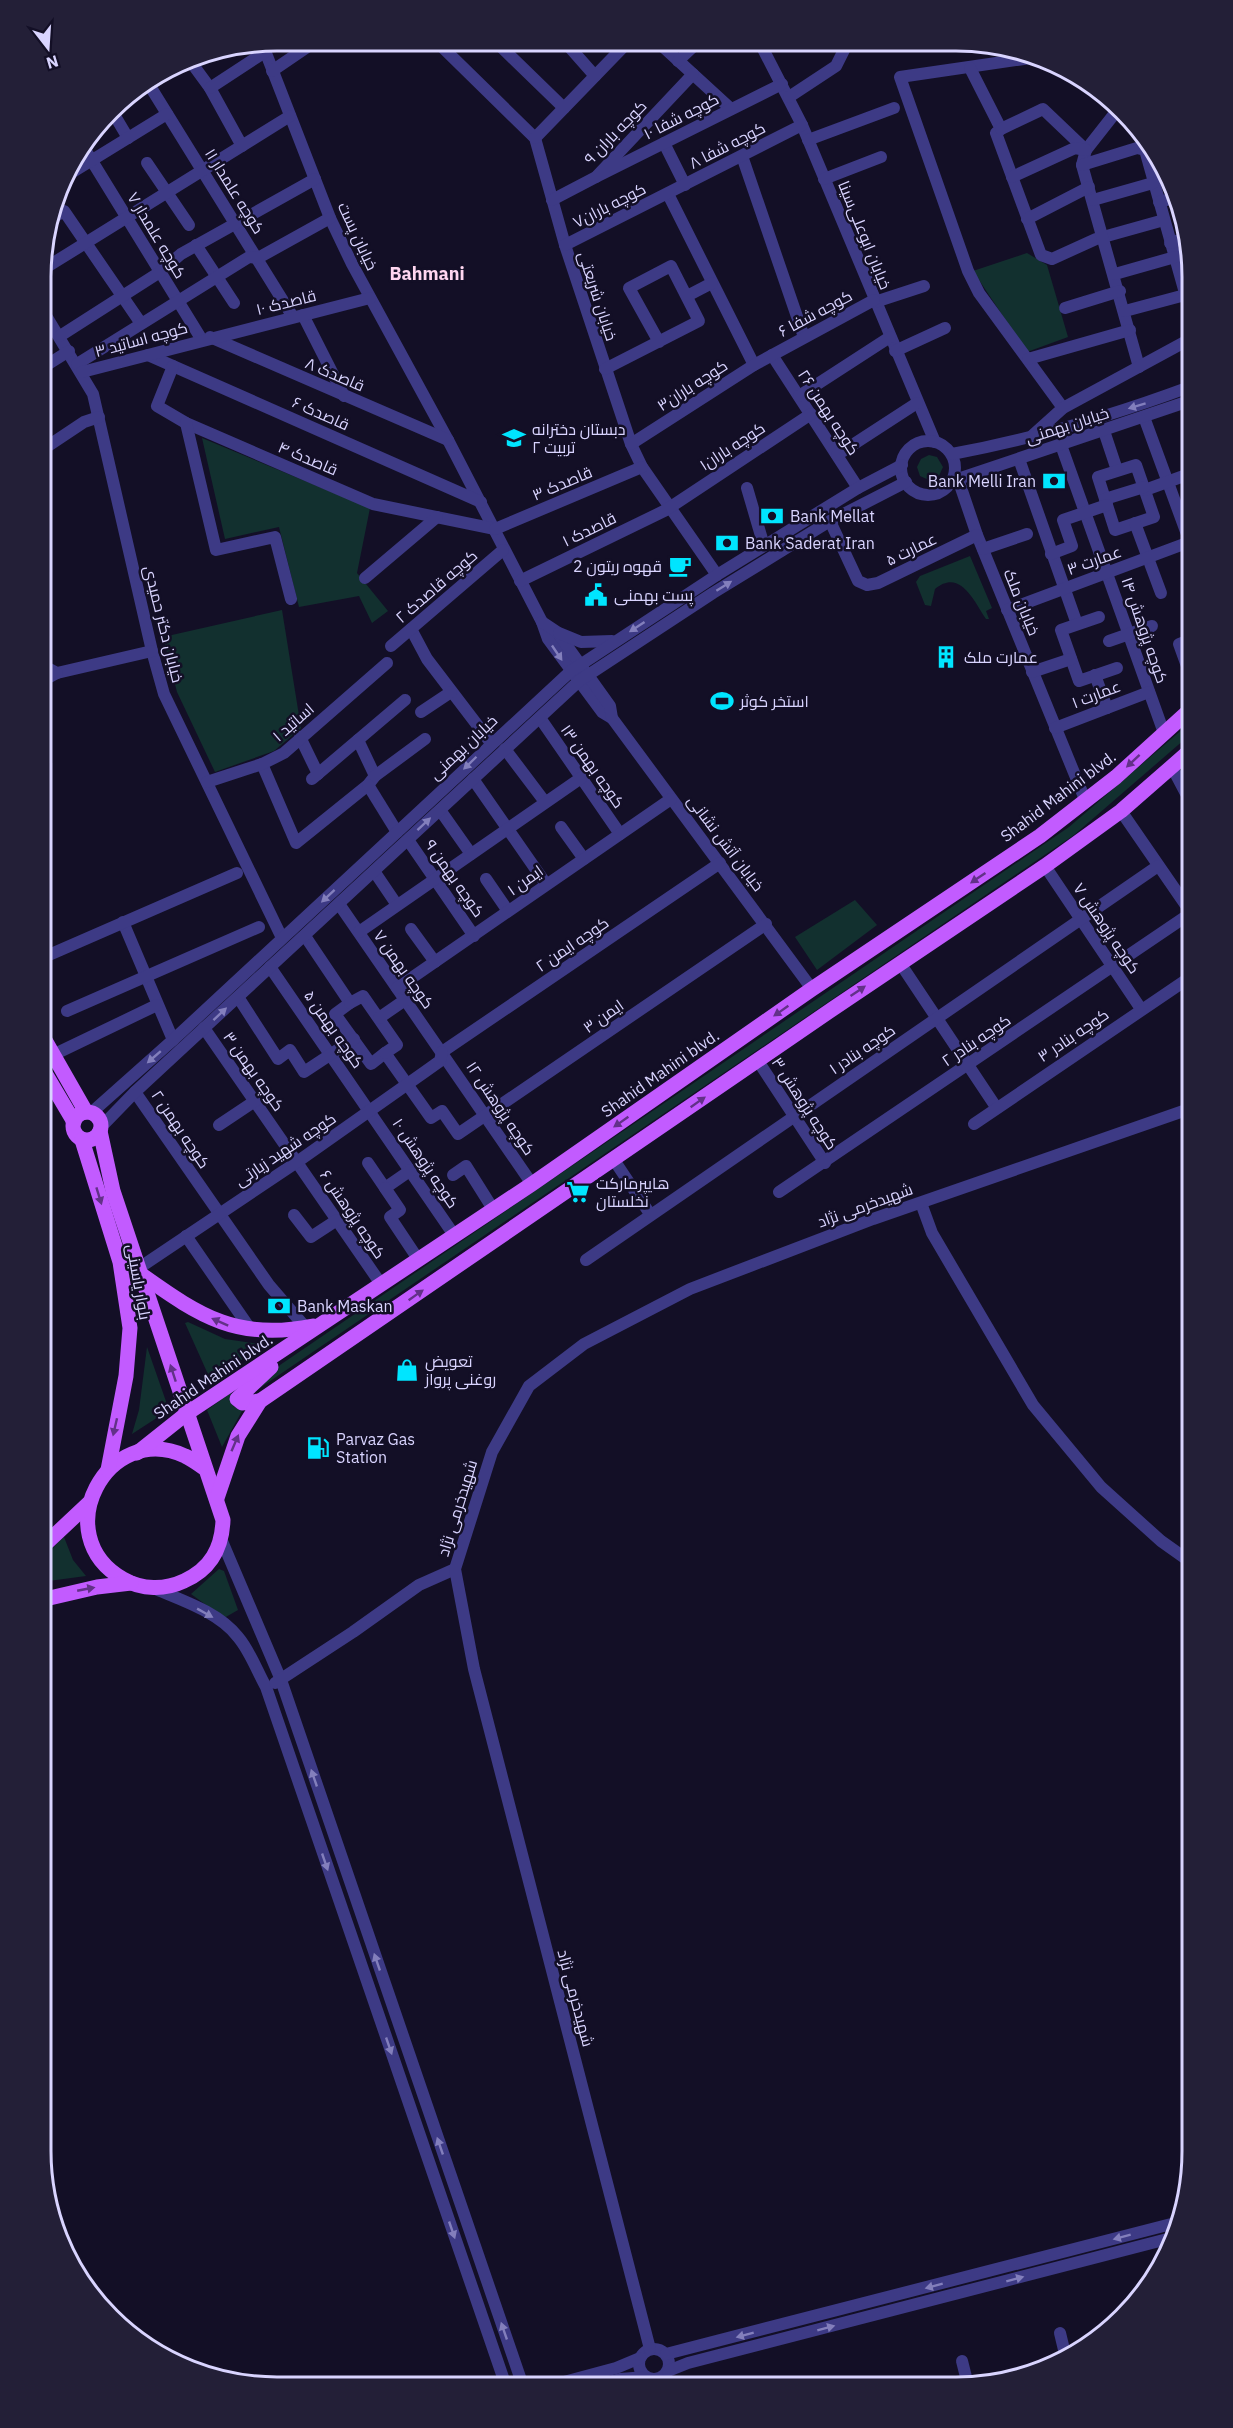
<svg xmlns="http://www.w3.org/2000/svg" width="1233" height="2428" font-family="'IBM Plex Sans',Cairo,sans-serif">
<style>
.green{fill:#12302f}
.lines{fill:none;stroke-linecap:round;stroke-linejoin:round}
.minor{stroke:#3d3a85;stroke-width:12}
.major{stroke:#c25bff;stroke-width:15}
.oneway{fill:#837fbc}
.oneway2{fill:#623188}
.labels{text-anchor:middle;stroke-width:5;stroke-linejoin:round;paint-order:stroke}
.street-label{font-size:16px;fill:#d9d4ff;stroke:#130f26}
.poi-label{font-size:16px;fill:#d9d4ff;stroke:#130f26;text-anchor:start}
.neighbourhood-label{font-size:18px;font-weight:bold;fill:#ffd6f0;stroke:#130f26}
.rim{fill:none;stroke:#d9d4ff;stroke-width:3}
</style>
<rect width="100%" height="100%" fill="#130f26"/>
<g class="green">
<polygon points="1027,253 1047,265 1068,337 1027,352 973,271"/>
<polygon points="202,438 370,508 357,573 388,611 372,623 359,596 299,607 279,527 225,539"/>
<polygon points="929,455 937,457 943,467 938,478 931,481 920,476 917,467 921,459"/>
<path d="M970,556L992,608L986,611L989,619H986C974,601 960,568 935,589L931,606L925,605L916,582L920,576Z"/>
<polygon points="282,610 301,728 274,751 215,772 177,692 163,637"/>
<polygon points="1192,721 1192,733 1074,835 245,1398 273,1375 280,1365 1069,827"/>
<polygon points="855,900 877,925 817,970 795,937"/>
<polygon points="188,1322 225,1339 259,1344 260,1347 211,1381 185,1323"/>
<polygon points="147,1347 169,1410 132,1434 139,1410"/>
<polygon points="231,1393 233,1406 242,1411 222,1447 207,1410"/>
<polygon points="64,1537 73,1560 86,1576 41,1582 41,1559"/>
<polygon points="219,1569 224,1571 238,1610 224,1618 191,1594"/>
</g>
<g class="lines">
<g class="minor">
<polyline points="436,41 535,138 565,245 631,444 642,467 717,575"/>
<polyline points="496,42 564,108"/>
<polyline points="565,42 595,76"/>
<polyline points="262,43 330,218 352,264 448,440 542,622 548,639 602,712 612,718"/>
<polyline points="659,43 731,109"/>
<polyline points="760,43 802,125 935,442"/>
<polyline points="1037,57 900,77 968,271 979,293 1063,408"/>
<polyline points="188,58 210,88 242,146"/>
<polyline points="678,61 697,43"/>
<polyline points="970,68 1001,129 996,133 1041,255 1052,259 1096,239 1164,220"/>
<polyline points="272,71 316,41"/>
<polyline points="148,83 293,317"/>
<polyline points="210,88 265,52"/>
<polyline points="789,97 836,66 847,44"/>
<polyline points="1119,108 1086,150 1082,165 1139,367"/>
<polyline points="112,111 128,138"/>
<polyline points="1001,129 1043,109 1086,150"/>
<polyline points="535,138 627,43"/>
<polyline points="808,140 894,108"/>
<polyline points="664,143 685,185"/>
<polyline points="84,148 202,340"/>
<polyline points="742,156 804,337"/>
<polyline points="147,163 189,225"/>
<polyline points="1082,165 1137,148 1145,150 1192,318"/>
<polyline points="596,177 782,84"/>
<polyline points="1012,177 1075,148 1086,150"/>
<polyline points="63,178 167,114"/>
<polyline points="824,179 881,157"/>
<polyline points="668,194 754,365"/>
<polyline points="552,200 596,177 693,74"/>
<polyline points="1093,200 1153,183"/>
<polyline points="1159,202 1178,197"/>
<polyline points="51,219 64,211 140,322"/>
<polyline points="1027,219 1089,187"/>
<polyline points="1170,243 1186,238"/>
<polyline points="196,245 234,303"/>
<polyline points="565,245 802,125"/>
<polyline points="42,270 290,116"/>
<polyline points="1115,274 1175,257"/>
<polyline points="687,296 712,283"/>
<polyline points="875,302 924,286"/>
<polyline points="1065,308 1120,291"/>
<polyline points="42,309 93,394 152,651 164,694 282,938"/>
<polyline points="1125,311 1185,295"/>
<polyline points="303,315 344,396"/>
<polyline points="60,336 160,272 181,254 315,179"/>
<polyline points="210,337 448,440"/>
<polyline points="895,351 945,328"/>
<polyline points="148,355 481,502"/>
<polyline points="772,355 858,488"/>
<polyline points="1028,359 1130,330"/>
<polyline points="77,364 249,257 258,258 330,218"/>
<polyline points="173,366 157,406 186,423 373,504 495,529"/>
<polyline points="42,368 69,351"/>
<polyline points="605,369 699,321 671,266 629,288 659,342"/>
<polyline points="82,372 370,298"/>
<polyline points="799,396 890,337"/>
<polyline points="1144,417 1192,548"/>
<polyline points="186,423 216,550 275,537 291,599"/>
<polyline points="1104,431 1117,470"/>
<polyline points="1033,435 1063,408 1192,338"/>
<circle cx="928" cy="468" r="27"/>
<polyline points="631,444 754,365 874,300"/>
<polyline points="1061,445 1164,733"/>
<polyline points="42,450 84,422 99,417"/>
<path d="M952,454C1034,439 1114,415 1192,386"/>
<polyline points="837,455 917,403"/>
<polyline points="1019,459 1077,624"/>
<polygon points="1136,465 1154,517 1115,530 1098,477"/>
<polyline points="958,479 977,535 1086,802"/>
<polyline points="952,481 1192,400"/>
<polyline points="747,488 764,546"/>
<polyline points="1145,490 1192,473"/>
<polyline points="1105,499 1144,487"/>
<polyline points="830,521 858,581 867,585 878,583 977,535"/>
<polyline points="1135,523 1161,593"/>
<polyline points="495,529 642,467"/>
<polyline points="983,549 1027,534"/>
<polyline points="1051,554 1072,546 1063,520 1107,505"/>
<polyline points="365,578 437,517"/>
<polyline points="520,581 666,510 811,414"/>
<polyline points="1007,610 1192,541"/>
<polyline points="1099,617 1061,630 1079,681 1117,668"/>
<polyline points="1192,620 1190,612 1192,611"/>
<polyline points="542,622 557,632 610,706 612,718 812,989"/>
<polyline points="411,629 427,659 491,743"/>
<polyline points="559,633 581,642 612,641"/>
<polyline points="1109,641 1152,626"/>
<polyline points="391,646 503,550"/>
<polyline points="42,665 57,673 152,651"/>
<polyline points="1032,672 1071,659"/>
<polyline points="1095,675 1107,708"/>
<polyline points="1192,680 1179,644 1192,639"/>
<polyline points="42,681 57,673"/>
<polyline points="421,712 451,692"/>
<polyline points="540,718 620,834"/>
<polyline points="1055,728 1149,692"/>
<polyline points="300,737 318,774"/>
<polyline points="358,740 375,776"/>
<polyline points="505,749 545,802"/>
<polyline points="262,764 296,843 368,785 375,776 425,739"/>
<polyline points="1172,767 1192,805"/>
<polyline points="312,779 405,700"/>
<polyline points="473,779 546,884"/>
<polyline points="207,782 262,764 284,753 387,663"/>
<polyline points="368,785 397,832"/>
<polyline points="440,810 471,854"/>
<polyline points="1121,811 1192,914"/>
<polyline points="561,827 584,859"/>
<polyline points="408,840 474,936"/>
<polyline points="1045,866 1141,1009"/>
<polyline points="374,871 397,905"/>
<polyline points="486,879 508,911"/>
<polyline points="1179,894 1192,889"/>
<polyline points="339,904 532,1184"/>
<polyline points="123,922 173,1040"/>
<polyline points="411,929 435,962"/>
<polyline points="359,932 581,778"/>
<polyline points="305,936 350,1003 335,1014 371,1064 385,1053 431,1118 442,1111 458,1134 766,924"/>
<polyline points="42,958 237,873"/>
<polyline points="900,963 996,1107"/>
<polyline points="270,967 454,1235"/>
<polyline points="397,988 671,799"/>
<polyline points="238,997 278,1059 290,1050 304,1072 354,1039"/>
<polyline points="350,1003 363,996 397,1045 385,1053"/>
<polyline points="67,1011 259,927"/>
<polyline points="379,1018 405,1000"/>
<polyline points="204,1028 381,1284"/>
<polyline points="442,1052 720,863"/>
<polyline points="55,1054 157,1005"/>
<polyline points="758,1061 825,1163"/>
<polyline points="135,1092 269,1285 306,1328"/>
<polyline points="91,1113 173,1040 571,671 717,575 858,488 902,465"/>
<polyline points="974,1124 1192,976"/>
<polyline points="219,1125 255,1101"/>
<polyline points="101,1127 135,1092 579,681 713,593 830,521 906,482"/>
<polyline points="614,1160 650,1214"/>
<polyline points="368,1163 385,1188 411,1170"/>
<polyline points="453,1175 466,1166 493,1209"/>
<polyline points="385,1188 400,1210 390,1217 418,1259"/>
<polyline points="779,1192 1191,913"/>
<polyline points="921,1203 932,1233 1033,1405 1101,1487 1161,1541 1192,1563"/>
<polyline points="294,1215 311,1237 337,1220"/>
<polyline points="186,1236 251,1330"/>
<polyline points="586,1260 1158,866"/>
<polyline points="139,1268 297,1162 426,1071 440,1061 442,1052"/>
<polyline points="222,1541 281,1680 523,2386"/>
<path d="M153,1588C181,1600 219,1612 238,1637C250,1651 257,1671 266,1687L506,2386"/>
<polyline points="275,1683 353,1632 419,1585 455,1569"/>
<polyline points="1060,2333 1066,2358"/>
<circle cx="654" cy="2364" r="15"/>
<polyline points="650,2349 474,1669 455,1569 492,1452 529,1386 584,1344 690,1289 873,1219 1192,1108"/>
<polyline points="666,2354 1179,2222"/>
<polyline points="962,2361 968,2385"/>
<polyline points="668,2371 688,2363 1175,2237"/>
<polyline points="863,2384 864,2387"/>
<polyline points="549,2386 616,2368 640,2358"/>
<polyline points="595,2386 620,2379 646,2377"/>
</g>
<g class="major">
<polyline points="42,1035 86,1112"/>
<polyline points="42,1068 74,1122"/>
<circle cx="87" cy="1126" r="14"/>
<path d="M100,1131L113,1191L223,1520C222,1548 211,1569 184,1581C165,1590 142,1590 123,1579C46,1535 108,1420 185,1456C192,1459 198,1464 204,1468"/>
<polyline points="82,1140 120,1262 130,1328 126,1376 108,1470"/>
<path d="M142,1275C201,1317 238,1341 313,1326"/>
<polyline points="260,1401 242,1403 237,1399 271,1367"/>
<polyline points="137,1453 186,1414 532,1184 812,989 1040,836 1116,777 1192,708"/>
<polyline points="217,1498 238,1436 260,1401 834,1008 1045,866 1121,811 1192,749"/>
<polyline points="41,1548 89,1503"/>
<polyline points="41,1600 97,1587 131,1583"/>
</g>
</g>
<defs><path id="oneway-solid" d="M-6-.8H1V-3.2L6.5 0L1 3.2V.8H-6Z" transform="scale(1.5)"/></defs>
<g class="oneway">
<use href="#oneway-solid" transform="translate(1137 406) rotate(163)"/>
<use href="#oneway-solid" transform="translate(724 586) rotate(-32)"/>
<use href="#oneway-solid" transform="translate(637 627) rotate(147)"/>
<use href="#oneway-solid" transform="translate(557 653) rotate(56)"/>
<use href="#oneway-solid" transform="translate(470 763) rotate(136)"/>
<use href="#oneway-solid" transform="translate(424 824) rotate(-43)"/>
<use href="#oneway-solid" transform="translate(328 896) rotate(137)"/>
<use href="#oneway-solid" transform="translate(220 1014) rotate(-43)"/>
<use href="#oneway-solid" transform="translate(154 1057) rotate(139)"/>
<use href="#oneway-solid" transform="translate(205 1613) rotate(29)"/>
<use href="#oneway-solid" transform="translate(314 1778) rotate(-109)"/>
<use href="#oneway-solid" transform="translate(325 1862) rotate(71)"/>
<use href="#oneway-solid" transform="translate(377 1962) rotate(-109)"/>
<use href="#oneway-solid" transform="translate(389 2046) rotate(71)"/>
<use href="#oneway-solid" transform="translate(440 2146) rotate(-109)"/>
<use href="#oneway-solid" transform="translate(452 2230) rotate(71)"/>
<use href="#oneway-solid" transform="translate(1122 2237) rotate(165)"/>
<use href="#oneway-solid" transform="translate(1015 2279) rotate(-15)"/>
<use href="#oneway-solid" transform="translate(934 2286) rotate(165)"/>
<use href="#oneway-solid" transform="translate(826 2328) rotate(-15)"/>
<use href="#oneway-solid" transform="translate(504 2331) rotate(-109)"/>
<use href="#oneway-solid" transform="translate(745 2335) rotate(165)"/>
</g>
<g class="oneway2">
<use href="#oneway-solid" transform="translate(1133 761) rotate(137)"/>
<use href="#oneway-solid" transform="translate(978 878) rotate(146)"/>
<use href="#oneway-solid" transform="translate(858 991) rotate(-34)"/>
<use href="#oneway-solid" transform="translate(781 1011) rotate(145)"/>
<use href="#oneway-solid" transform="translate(698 1102) rotate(-35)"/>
<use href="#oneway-solid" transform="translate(621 1122) rotate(145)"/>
<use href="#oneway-solid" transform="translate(99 1196) rotate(73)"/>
<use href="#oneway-solid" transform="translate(416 1295) rotate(-35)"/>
<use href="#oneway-solid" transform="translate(220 1322) rotate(-156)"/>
<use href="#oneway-solid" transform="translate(173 1373) rotate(-108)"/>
<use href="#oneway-solid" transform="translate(115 1427) rotate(103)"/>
<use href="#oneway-solid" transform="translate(235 1443) rotate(-67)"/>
<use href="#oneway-solid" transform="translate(86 1589) rotate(-11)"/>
</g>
<defs>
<g id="school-bare" transform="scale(1.8)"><path d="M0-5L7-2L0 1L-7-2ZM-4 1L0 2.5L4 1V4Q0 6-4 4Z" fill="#00e5ff" stroke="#130f26" stroke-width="2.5" paint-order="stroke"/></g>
<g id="bank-bare" transform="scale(1.8)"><path d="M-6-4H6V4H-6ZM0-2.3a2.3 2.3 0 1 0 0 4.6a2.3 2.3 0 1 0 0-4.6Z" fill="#00e5ff" stroke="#130f26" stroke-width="2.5" paint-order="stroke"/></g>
<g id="cafe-bare" transform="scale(1.8)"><path d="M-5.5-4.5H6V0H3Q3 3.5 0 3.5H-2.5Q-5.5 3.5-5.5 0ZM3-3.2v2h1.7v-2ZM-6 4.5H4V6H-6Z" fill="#00e5ff" stroke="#130f26" stroke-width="2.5" paint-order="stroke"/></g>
<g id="civic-bare" transform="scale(1.8)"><path d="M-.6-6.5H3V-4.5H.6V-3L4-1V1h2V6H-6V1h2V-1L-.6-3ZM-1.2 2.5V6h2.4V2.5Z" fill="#00e5ff" stroke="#130f26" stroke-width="2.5" paint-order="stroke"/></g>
<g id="building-bare" transform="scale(1.8)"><path d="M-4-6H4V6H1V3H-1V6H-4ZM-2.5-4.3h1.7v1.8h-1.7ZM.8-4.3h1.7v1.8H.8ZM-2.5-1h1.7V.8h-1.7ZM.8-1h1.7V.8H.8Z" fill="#00e5ff" stroke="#130f26" stroke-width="2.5" paint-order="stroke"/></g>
<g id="stadium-bare" transform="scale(1.8)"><path d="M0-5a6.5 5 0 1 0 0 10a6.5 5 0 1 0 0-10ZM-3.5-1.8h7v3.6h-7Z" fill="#00e5ff" stroke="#130f26" stroke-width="2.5" paint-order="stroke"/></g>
<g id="supermarket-bare" transform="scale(1.8)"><path d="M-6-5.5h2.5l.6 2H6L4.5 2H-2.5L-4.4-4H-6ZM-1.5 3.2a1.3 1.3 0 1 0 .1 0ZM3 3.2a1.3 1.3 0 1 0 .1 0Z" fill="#00e5ff" stroke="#130f26" stroke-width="2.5" paint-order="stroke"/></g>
<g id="shop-bare" transform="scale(1.8)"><path d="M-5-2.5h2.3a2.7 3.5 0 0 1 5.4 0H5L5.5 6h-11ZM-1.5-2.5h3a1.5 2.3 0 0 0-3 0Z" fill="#00e5ff" stroke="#130f26" stroke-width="2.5" paint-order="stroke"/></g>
<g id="fuel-bare" transform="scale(1.8)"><path d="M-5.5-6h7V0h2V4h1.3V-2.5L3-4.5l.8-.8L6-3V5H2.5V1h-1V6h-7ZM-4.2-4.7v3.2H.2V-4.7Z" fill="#00e5ff" stroke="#130f26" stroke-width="2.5" paint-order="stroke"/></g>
</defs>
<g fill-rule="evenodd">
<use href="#school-bare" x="514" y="438"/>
<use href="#bank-bare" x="1054" y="481"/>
<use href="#bank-bare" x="772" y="516"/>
<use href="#bank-bare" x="727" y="543"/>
<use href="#cafe-bare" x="680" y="566"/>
<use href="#civic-bare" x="596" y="595"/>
<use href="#building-bare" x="946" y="657"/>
<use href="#stadium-bare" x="722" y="701"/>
<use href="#supermarket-bare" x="578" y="1192"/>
<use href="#bank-bare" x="279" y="1306"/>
<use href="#shop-bare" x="407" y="1370"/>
<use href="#fuel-bare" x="318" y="1448"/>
</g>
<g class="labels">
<g class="street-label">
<text transform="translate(681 116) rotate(-27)" y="6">کوچه شفا ۱۰</text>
<text transform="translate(615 132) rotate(-46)" y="6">کوچه باران ۹</text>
<text transform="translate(727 145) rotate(-27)" y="6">کوچه شفا ۸</text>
<text transform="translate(235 191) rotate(58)" y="6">کوچه علمدار ۱۱</text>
<text transform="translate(609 205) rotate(-27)" y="6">کوچه باران۷</text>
<text transform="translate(157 235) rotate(59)" y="6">کوچه علمدار ۷</text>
<text transform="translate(865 235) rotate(68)" y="6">خیابان ابوعلی‌سینا</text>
<text transform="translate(358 236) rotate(65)" y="6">خیابان پست</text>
<text transform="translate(598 296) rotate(72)" y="6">خیابان شریعتی</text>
<text transform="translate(286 302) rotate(-14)" y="6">قاصدک ۱۰</text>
<text transform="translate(815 313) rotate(-28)" y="6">کوچه شفا ۶</text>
<text transform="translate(141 339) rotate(-15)" y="6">کوچه اساتید ۳</text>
<text transform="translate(335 374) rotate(23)" y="6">قاصدک ۸</text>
<text transform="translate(692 385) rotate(-33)" y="6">کوچه باران۳</text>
<text transform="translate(829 412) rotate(57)" y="6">کوچه بهمن ۲۶</text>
<text transform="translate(321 413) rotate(24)" y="6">قاصدک ۶</text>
<text transform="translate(1067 425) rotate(-18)" y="6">خیابان بهمنی</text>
<text transform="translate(732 446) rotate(-33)" y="6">کوچه باران۱</text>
<text transform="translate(308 458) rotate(23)" y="6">قاصدک ۴</text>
<text transform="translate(562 483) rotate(-23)" y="6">قاصدک ۳</text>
<text transform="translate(589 529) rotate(-26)" y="6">قاصدک ۱</text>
<text transform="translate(911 549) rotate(-26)" y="6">عمارت ۵</text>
<text transform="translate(1094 560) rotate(-20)" y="6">عمارت ۳</text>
<text transform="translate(436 586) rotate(-41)" y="6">کوچه قاصدک ۲</text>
<text transform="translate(1022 602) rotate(68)" y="6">خیابان ملک</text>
<text transform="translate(164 624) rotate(76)" y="6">خیابان دکتر حمیدی</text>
<text transform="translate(1145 630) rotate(71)" y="6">کوچه پژوهش ۱۴</text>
<text transform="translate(1096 694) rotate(-21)" y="6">عمارت ۱</text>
<text transform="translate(293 722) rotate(-41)" y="6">اساتید ۱</text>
<text transform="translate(463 747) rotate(-43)" y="6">خیابان بهمنی</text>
<text transform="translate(593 766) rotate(55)" y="6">کوچه بهمن ۱۳</text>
<text transform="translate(1058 796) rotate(-37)" y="6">Shahid Mahini blvd.</text>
<text transform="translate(726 843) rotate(53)" y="6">خیابان آتش نشانی</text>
<text transform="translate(455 878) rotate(55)" y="6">کوچه بهمن ۹</text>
<text transform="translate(525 880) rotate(-35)" y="6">ایمن ۱</text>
<text transform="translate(1107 928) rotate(56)" y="6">کوچه پژوهش ۷</text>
<text transform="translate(572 944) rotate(-34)" y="6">کوچه ایمن ۲</text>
<text transform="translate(404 969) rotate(55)" y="6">کوچه بهمن ۷</text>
<text transform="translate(603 1016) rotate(-35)" y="6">ایمن ۳</text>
<text transform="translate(334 1029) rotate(55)" y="6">کوچه بهمن ۵</text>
<text transform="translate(1073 1035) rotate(-34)" y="6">کوچه بنادر ۳</text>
<text transform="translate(976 1040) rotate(-34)" y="6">کوچه بنادر ۲</text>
<text transform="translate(862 1049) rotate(-34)" y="6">کوچه بنادر ۱</text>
<text transform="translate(254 1071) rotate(55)" y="6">کوچه بهمن ۳</text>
<text transform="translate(660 1073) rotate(-35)" y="6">Shahid Mahini blvd.</text>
<text transform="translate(805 1103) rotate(57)" y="6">کوچه پژوهش ۳</text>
<text transform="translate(501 1108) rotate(56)" y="6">کوچه پژوهش ۱۲</text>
<text transform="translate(181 1129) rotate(56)" y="6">کوچه بهمن ۲</text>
<text transform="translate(285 1149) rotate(-34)" y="6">کوچه شهید زیارتی</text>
<text transform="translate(426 1163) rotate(56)" y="6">کوچه پژوهش ۱۰</text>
<text transform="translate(865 1205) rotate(-20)" y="6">شهیدخرمی نژاد</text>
<text transform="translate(353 1214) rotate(56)" y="6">کوچه پژوهش ۶</text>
<text transform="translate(139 1282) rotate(80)" y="6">بلوار یاسینی</text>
<text transform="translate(213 1376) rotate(-34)" y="6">Shahid Mahini blvd.</text>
<text transform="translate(457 1508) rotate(-73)" y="6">شهیدخرمی نژاد</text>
<text transform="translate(576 1998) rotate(75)" y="6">شهیدخرمی نژاد</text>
</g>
<g class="poi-label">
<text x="532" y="435">دبستان دخترانه<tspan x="532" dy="18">تربیت ۲</tspan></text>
<text x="1036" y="487" text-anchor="end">Bank Melli Iran</text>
<text x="790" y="522">Bank Mellat</text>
<text x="745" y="549">Bank Saderat Iran</text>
<text x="662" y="572" text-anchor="end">قهوه ریتون 2</text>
<text x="614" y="601">پست بهمنی</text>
<text x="964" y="663">عمارت ملک</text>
<text x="740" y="707">استخر کوثر</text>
<text x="596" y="1189">هایپرمارکت<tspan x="596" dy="18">نخلستان</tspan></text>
<text x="297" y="1312">Bank Maskan</text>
<text x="425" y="1367">تعویض<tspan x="425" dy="18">روغنی پرواز</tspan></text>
<text x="336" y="1445">Parvaz Gas<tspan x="336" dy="18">Station</tspan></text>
</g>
<g class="neighbourhood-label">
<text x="427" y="280">Bahmani</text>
</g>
</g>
<path d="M0 0H1233V2428H0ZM277 51H956A226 226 0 0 1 1182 277V2151A226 226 0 0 1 956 2377H277A226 226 0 0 1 51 2151V277A226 226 0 0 1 277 51Z" fill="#231f37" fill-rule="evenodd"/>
<path class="rim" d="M277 51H956A226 226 0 0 1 1182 277V2151A226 226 0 0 1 956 2377H277A226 226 0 0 1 51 2151V277A226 226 0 0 1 277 51Z"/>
<g transform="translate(48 48) rotate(163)" stroke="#130f26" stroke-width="4.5" paint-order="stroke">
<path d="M0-4.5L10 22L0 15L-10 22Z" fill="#d9d4ff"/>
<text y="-9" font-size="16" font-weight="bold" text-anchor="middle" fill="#d9d4ff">N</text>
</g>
</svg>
